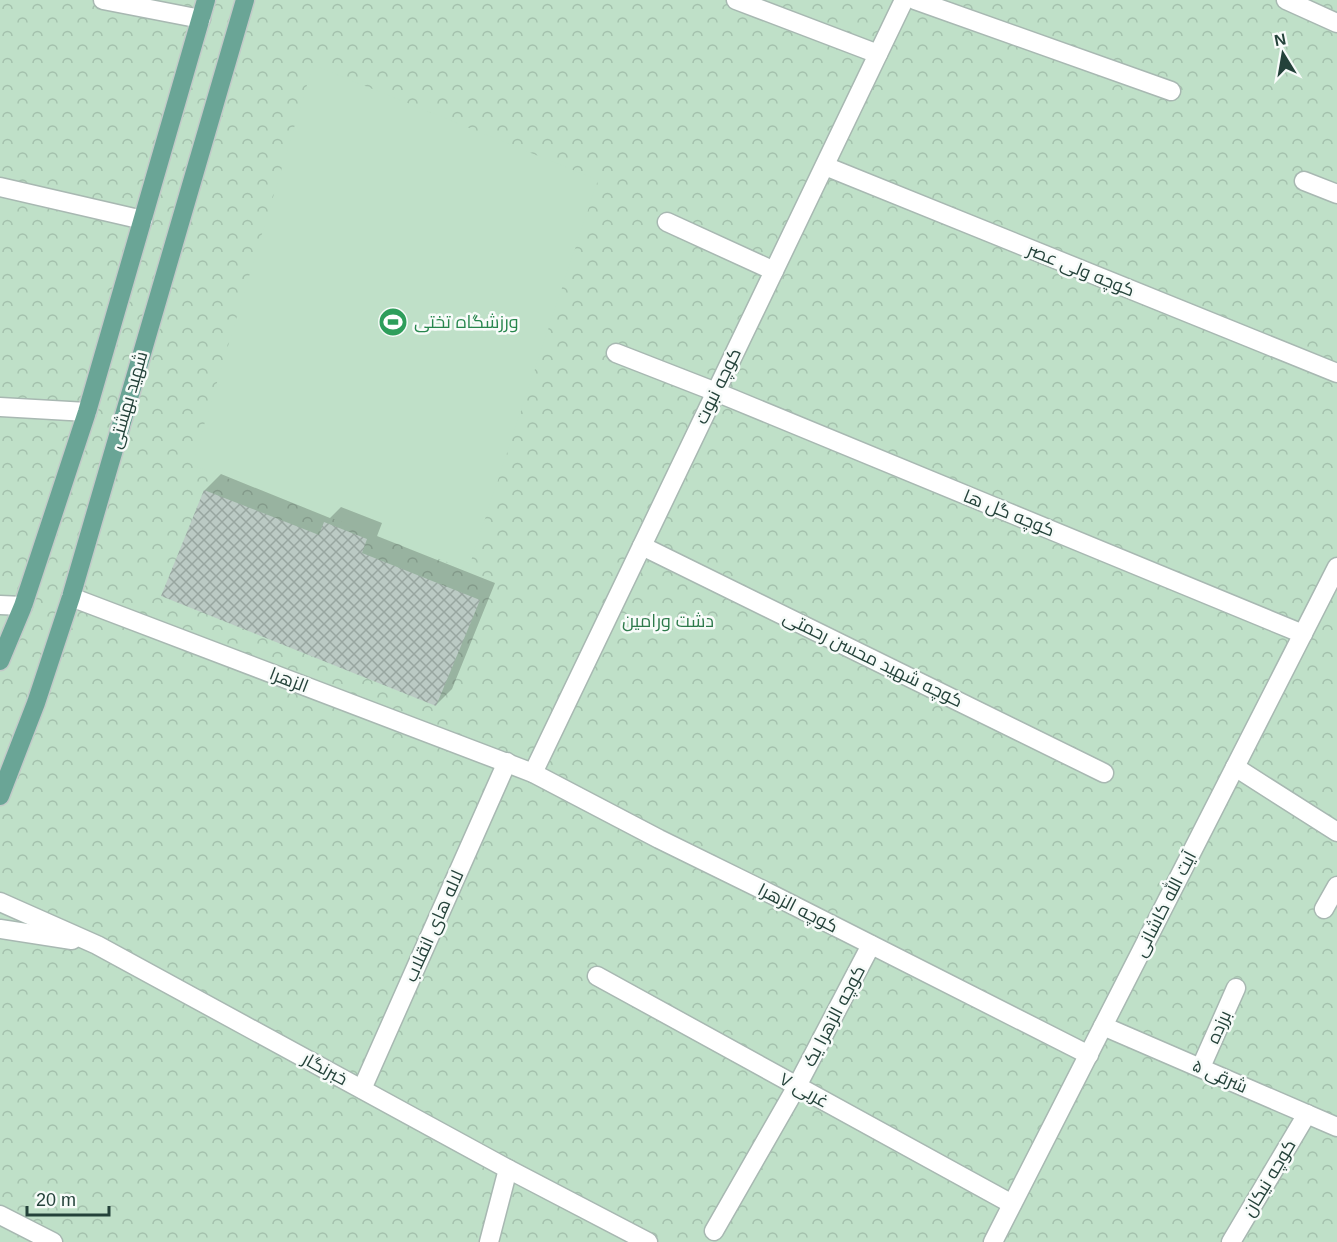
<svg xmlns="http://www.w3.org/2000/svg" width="1337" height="1242" font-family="Helvetica,Cairo,sans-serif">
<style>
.park{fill:url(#park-crowns)}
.garden{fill:#bfe0c8}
.shadow{fill:#0003}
.building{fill:url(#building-cross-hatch)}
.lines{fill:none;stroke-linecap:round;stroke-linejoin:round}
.minor-casing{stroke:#a8b8b2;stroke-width:21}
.major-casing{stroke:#c2cac8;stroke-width:21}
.minor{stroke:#fff;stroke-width:18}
.major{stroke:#6aa596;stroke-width:18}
.labels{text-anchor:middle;stroke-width:5;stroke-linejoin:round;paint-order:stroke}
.street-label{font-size:18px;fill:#24423a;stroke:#f7fbf9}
.leisure-label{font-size:18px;fill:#27864d;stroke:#f7fbf9;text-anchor:start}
.park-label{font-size:18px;fill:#2d7a4b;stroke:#f7fbf9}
</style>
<defs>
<pattern id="park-crowns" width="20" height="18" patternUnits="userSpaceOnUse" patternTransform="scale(1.5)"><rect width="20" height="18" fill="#bfe0c8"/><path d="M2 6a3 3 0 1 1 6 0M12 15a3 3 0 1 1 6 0" fill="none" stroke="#a4c1ad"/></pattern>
<pattern id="building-cross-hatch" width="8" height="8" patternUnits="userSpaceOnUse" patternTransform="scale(1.5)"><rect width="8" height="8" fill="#bbcac4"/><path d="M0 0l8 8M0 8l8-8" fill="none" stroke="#98a6a0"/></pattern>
</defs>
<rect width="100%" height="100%" fill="#e6efeb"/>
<rect class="park" x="0" y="0" width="1337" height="1242"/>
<polygon class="garden" points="313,65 598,180 468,570 192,465"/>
<polygon class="shadow" points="221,474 330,518 341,507 382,523 377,536 495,583 452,689 436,705 163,595 205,490"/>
<polygon class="building" points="204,490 319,535 324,522 367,539 362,553 480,600 436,706 161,596"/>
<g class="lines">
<g class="minor-casing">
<g id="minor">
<polyline points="103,0 201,19"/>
<polyline points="736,0 878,54"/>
<polyline points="915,0 1171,91"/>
<polyline points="1286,0 1337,23"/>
<polyline points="825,166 1337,373"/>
<polyline points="1304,181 1337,194"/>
<polyline points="0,187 143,220"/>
<polyline points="667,222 774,271"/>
<polyline points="616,353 716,392 1303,634"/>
<polyline points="0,407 87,412"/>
<polyline points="642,546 1104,773"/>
<polyline points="71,597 533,773 659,839 775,896 1089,1055"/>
<polyline points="0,605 23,606"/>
<polyline points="1235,767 1337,832"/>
<polyline points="533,773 904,0"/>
<polyline points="0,902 97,945 508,1169 648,1242"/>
<polyline points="1324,909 1337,886"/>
<polyline points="0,929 72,940"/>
<polyline points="597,976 1012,1204"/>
<polyline points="1103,1026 1337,1127"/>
<polyline points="1201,1067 1236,988"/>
<polyline points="362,1089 507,762"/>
<polyline points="0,1215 53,1242"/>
<polyline points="714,1231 797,1086 871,945"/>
<polyline points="489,1242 508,1169"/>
<polyline points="993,1242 1337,567"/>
<polyline points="1231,1242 1307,1114"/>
</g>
</g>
<g class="major-casing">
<g id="major">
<polyline points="0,661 23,606 87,412 206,0"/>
<polyline points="0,796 36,703 71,597 245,0"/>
</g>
</g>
<use href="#minor" class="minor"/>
<use href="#major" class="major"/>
</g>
<defs>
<g id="stadium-disc" transform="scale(1.5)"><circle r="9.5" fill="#2e9e5b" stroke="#f7fbf9"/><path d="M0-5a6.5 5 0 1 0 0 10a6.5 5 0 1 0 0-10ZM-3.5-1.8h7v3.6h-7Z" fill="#fff"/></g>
</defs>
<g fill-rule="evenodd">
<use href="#stadium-disc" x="393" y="322"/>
</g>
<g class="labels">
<g class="street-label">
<text transform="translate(1081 270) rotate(22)" y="6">کوچه ولی عصر</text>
<text transform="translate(718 386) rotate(-64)" y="6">کوچه نبوت</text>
<text transform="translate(128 400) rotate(-74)" y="6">شهید بهشتی</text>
<text transform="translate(1009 513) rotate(22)" y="6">کوچه گل ها</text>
<text transform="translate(873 659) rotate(26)" y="6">کوچه شهید محسن رحمتی</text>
<text transform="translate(289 680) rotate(21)" y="6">الزهرا</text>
<text transform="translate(1165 904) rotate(-63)" y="6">آیت الله کاشانی</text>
<text transform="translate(798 908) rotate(27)" y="6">کوچه الزهرا</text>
<text transform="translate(434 926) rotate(-66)" y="6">لاله های انقلاب</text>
<text transform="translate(834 1016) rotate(-62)" y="6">کوچه الزهرا یک</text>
<text transform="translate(1219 1027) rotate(-66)" y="6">برزده</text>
<text transform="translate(325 1069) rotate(29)" y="6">خبرنگار</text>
<text transform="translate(1220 1076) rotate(24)" y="6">۵ شرقی</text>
<text transform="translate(804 1090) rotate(29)" y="6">۷ غربی</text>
<text transform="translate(1269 1178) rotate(-59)" y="6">کوچه نیکان</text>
</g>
<g class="leisure-label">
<text x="414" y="328">ورزشگاه تختی</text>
</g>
<g class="park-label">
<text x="668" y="627">دشت ورامین</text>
</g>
</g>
<g transform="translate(1283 54) rotate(349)" stroke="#f7fbf9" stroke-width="4.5" paint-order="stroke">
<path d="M0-4.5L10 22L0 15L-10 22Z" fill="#24423a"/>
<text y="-9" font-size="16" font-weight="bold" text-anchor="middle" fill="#24423a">N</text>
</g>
<path d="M27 1206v9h82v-9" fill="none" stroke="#24423a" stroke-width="3"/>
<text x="36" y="1206" font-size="18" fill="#24423a" stroke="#f7fbf9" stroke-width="4.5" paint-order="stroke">20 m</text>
</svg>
